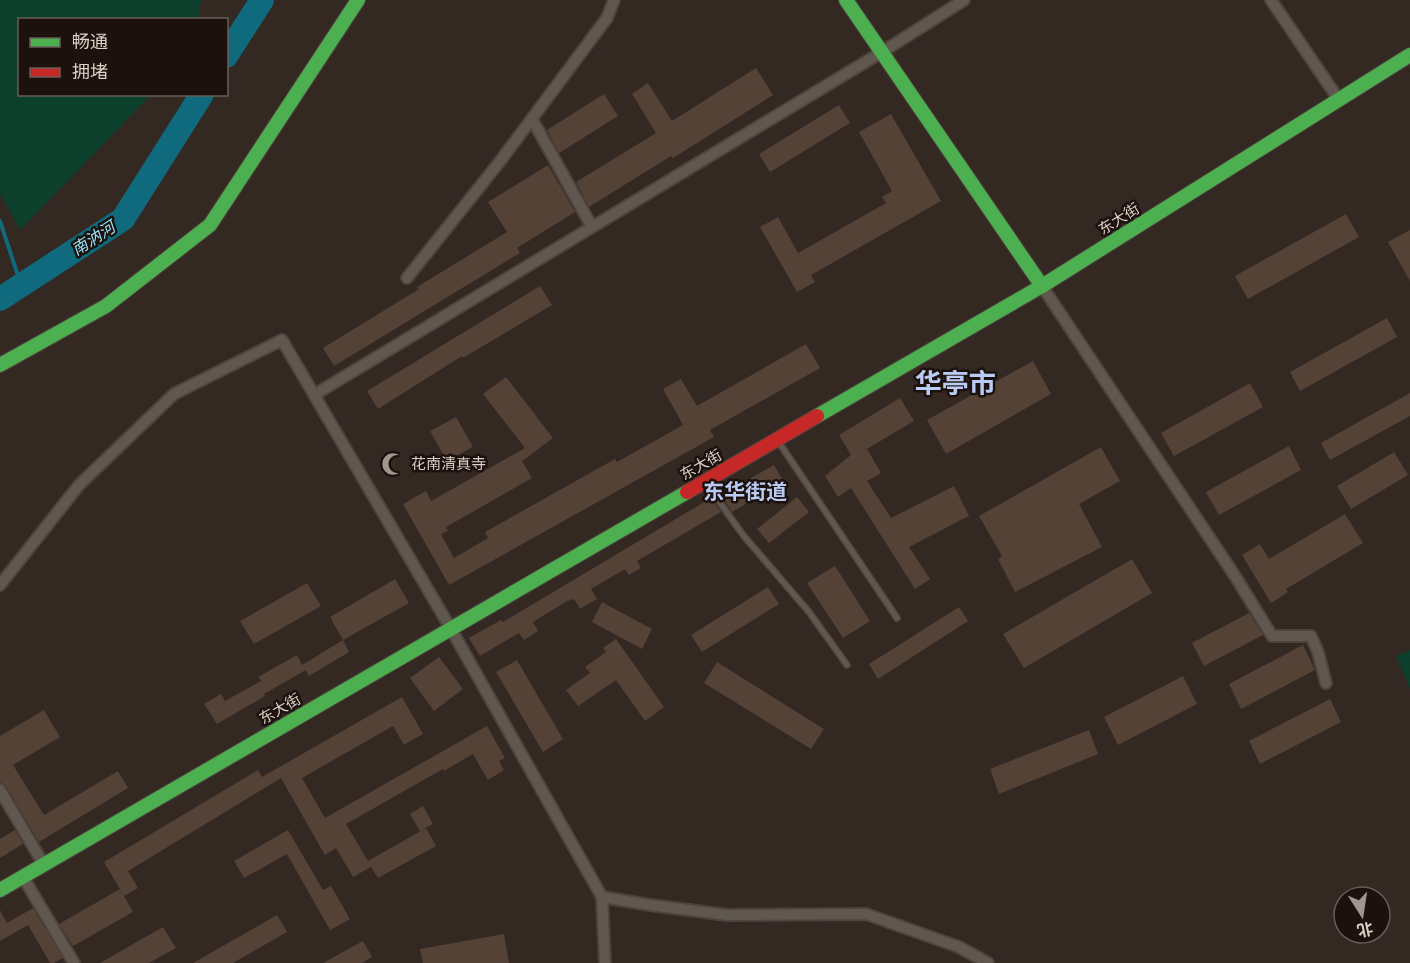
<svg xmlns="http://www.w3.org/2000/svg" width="1410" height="963" font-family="'Noto Sans','Noto Sans SC',sans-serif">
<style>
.green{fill:#0c3f2c}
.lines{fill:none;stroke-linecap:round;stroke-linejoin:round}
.stream{stroke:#106a7d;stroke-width:4}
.river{stroke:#106a7d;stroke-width:24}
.building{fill:#544236}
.lane-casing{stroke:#4e443e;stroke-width:8}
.street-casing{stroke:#4e443e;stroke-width:14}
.fast-casing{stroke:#4e443e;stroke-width:16}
.jam-casing{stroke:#4e443e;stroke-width:16}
.lane{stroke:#60584f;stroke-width:5}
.street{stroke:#60584f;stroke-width:10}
.fast{stroke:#4caf50;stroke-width:14}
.jam{stroke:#c62828;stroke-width:14}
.labels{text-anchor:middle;stroke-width:5;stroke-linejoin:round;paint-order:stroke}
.street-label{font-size:15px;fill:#decfc7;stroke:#1c110c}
.poi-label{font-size:15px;fill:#decfc7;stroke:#1c110c;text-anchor:start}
.water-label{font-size:16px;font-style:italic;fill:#95e4fb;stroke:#1c110c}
.district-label{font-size:21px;font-weight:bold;fill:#baccf5;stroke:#1c110c}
.town-label{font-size:27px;font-weight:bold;fill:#baccf5;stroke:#1c110c}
</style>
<rect width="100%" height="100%" fill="#342822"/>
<g class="green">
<polygon points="0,0 201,0 198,19 20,20 20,94 151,95 20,230 0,194"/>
<polygon points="1410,650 1410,689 1396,656"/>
</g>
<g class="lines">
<polyline class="stream" points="0,221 21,285"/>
<g class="river">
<polyline points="226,56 262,0"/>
<polyline points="0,299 123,219 202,94"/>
</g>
</g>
<g class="building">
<polygon points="756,68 773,95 673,158 671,156 589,207 576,182 656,133 632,94 648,83 672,121"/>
<polygon points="604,94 618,116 559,153 547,130"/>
<polygon points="839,105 850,123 770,172 759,154"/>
<polygon points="891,114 941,201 811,275 815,282 797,292 760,227 778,217 798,253 886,203 882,197 892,191 859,132"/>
<polygon points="548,165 575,212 517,248 520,253 334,366 323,348 419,289 417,287 507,232 488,202"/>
<polygon points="1346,214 1359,237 1248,299 1235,276"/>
<polygon points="1410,230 1410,281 1388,242"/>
<polygon points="540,286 552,305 463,358 462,356 378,409 367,391"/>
<polygon points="1387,318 1397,337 1300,391 1290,372"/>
<polygon points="806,344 820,368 710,430 714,437 449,585 403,504 426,491 431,501 525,448 483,394 506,377 553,438 522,461 532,478 446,527 448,531 441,534 454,558 488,538 485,532 615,459 617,462 683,425 663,389 681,379 697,406"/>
<polygon points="1033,361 1051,394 946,454 927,420"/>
<polygon points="1250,383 1263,407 1174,456 1161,433"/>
<polygon points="1410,393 1410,416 1330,460 1321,443"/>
<polygon points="900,398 914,421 867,449 881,473 867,481 891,518 954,486 969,516 909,547 930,579 915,589 851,488 838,497 825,476 851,455 839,435"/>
<polygon points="456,417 473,447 447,461 430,431"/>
<polygon points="1289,446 1301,470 1219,515 1206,492"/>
<polygon points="1101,447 1120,481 1079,504 1102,547 1015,592 998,559 1002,556 979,516"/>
<polygon points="1394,452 1408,475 1351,509 1337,486"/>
<polygon points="774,465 784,482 732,512 721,495"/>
<polygon points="797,497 809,512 769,543 757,529"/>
<polygon points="711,498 721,512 637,561 641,568 629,575 625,569 591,589 597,599 580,609 574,599 567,601 533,622 538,631 524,640 519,633 480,656 469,638 501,620 503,622"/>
<polygon points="1345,514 1363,543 1286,589 1288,592 1271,603 1242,555 1260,544 1269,559"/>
<polygon points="1132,559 1152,593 1024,668 1003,634"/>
<polygon points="835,566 870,621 843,638 807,583"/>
<polygon points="395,579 409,603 343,640 330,617"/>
<polygon points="307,583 321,606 254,644 240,621"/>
<polygon points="768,587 779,604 702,652 691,635"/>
<polygon points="602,602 652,629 642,649 592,622"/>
<polygon points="959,607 968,621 878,679 869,664"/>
<polygon points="1249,613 1263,635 1204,666 1192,643"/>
<polygon points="616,639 664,707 645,721 616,680 578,706 566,690 590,673 585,667 606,652 603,648"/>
<polygon points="343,640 349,652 309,676 306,670 264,694 265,696 217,724 204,704 221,694 225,701 261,681 258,677 297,655 302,665"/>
<polygon points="1303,645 1315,670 1241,709 1229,684"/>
<polygon points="439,657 463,689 434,711 410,678"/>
<polygon points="517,660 563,739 543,752 496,672"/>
<polygon points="717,662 824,729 811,749 704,683"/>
<polygon points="1183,676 1197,704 1118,745 1104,717"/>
<polygon points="402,697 423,734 404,745 393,726 302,778 325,818 487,726 505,758 499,761 504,770 488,780 473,754 444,771 443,769 346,824 368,861 426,828 436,846 378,878 371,867 353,877 336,848 325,855 281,778 128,871 138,888 124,896 104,862 258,770 262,777"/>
<polygon points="1330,699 1341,722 1260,764 1249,741"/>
<polygon points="44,710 60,737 13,765 44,815 118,771 128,788 39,842 6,786 0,782 0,736"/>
<polygon points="1089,730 1098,754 999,794 990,769"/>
<polygon points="423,806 433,824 420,831 410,814"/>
<polygon points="15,830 23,844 0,858 0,839"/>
<polygon points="288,830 323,890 331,886 350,919 330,930 287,854 244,878 234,861"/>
<polygon points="120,889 133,912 73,946 59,924"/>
<polygon points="33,908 63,958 54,963 50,963 28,925 0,941 0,910 7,923"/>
<polygon points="277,915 287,932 233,963 193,963"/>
<polygon points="163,927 176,948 149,963 100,963"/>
<polygon points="504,934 509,963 423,963 420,949"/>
<polygon points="363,941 372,957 362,963 323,963"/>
</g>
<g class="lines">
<g class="lane-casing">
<g id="lane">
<polyline points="778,441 897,618"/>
<polyline points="706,483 743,535 809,612 847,665"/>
</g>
</g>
<g class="street-casing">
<g id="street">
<polyline points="1271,0 1339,100"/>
<polyline points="532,119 592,227"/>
<polyline points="407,278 501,160 607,18 614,0"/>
<polyline points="1042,286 1235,576 1272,636 1311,636 1318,652 1326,683"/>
<polyline points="314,395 882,52 964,0"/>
<polyline points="0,585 79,485 174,394 282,340 451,629 602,897 605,963"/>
<polyline points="0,790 44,865"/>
<polyline points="23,877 74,963"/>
<polyline points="602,897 650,905 727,915 866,914 959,947 988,963"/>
</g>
</g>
<g class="fast-casing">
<g id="fast">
<polyline points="846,0 1042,286"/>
<polyline points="0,365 106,306 210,225 358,0"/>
<polyline points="817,416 1042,286 1410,55"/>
<polyline points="0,890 687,492"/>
</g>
</g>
<g class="jam-casing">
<polyline id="jam" points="687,492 817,416"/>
</g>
<use href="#lane" class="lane"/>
<use href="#street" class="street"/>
<use href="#fast" class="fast"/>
<use href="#jam" class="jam"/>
</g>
<defs>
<g id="mosque-bare" transform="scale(1.8)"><path d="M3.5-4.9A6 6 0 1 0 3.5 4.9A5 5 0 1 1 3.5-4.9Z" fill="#a2958d" stroke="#1c110c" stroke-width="2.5" paint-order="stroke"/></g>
</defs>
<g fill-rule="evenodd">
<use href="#mosque-bare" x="393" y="464"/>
</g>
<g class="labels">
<g class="street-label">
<text transform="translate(1119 219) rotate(-32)" y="5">东大街</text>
<text transform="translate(701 465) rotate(-30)" y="5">东大街</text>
<text transform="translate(280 709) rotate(-30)" y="5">东大街</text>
</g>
<g class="poi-label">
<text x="411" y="469">花南清真寺</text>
</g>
<g class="water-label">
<text transform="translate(93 238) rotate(-33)" y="6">南汭河</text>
</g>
<g class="district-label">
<text x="745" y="499">东华街道</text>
</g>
<g class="town-label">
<text x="955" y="393">华亭市</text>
</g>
</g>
<rect x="18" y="18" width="210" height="78" fill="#1c110c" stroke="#6a5d57" stroke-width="1.5"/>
<rect x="30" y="38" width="30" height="9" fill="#4caf50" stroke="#6a5d57" stroke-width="1.5"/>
<text x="72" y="48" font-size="18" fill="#decfc7">畅通</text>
<rect x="30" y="68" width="30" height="9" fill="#c62828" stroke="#6a5d57" stroke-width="1.5"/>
<text x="72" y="78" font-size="18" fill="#decfc7">拥堵</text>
<g transform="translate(1362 915) rotate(168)"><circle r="28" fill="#1c110c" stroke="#6a5d57" stroke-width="1.5"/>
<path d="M0-4.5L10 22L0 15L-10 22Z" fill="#a2958d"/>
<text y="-9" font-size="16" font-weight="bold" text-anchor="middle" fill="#decfc7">北</text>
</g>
</svg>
